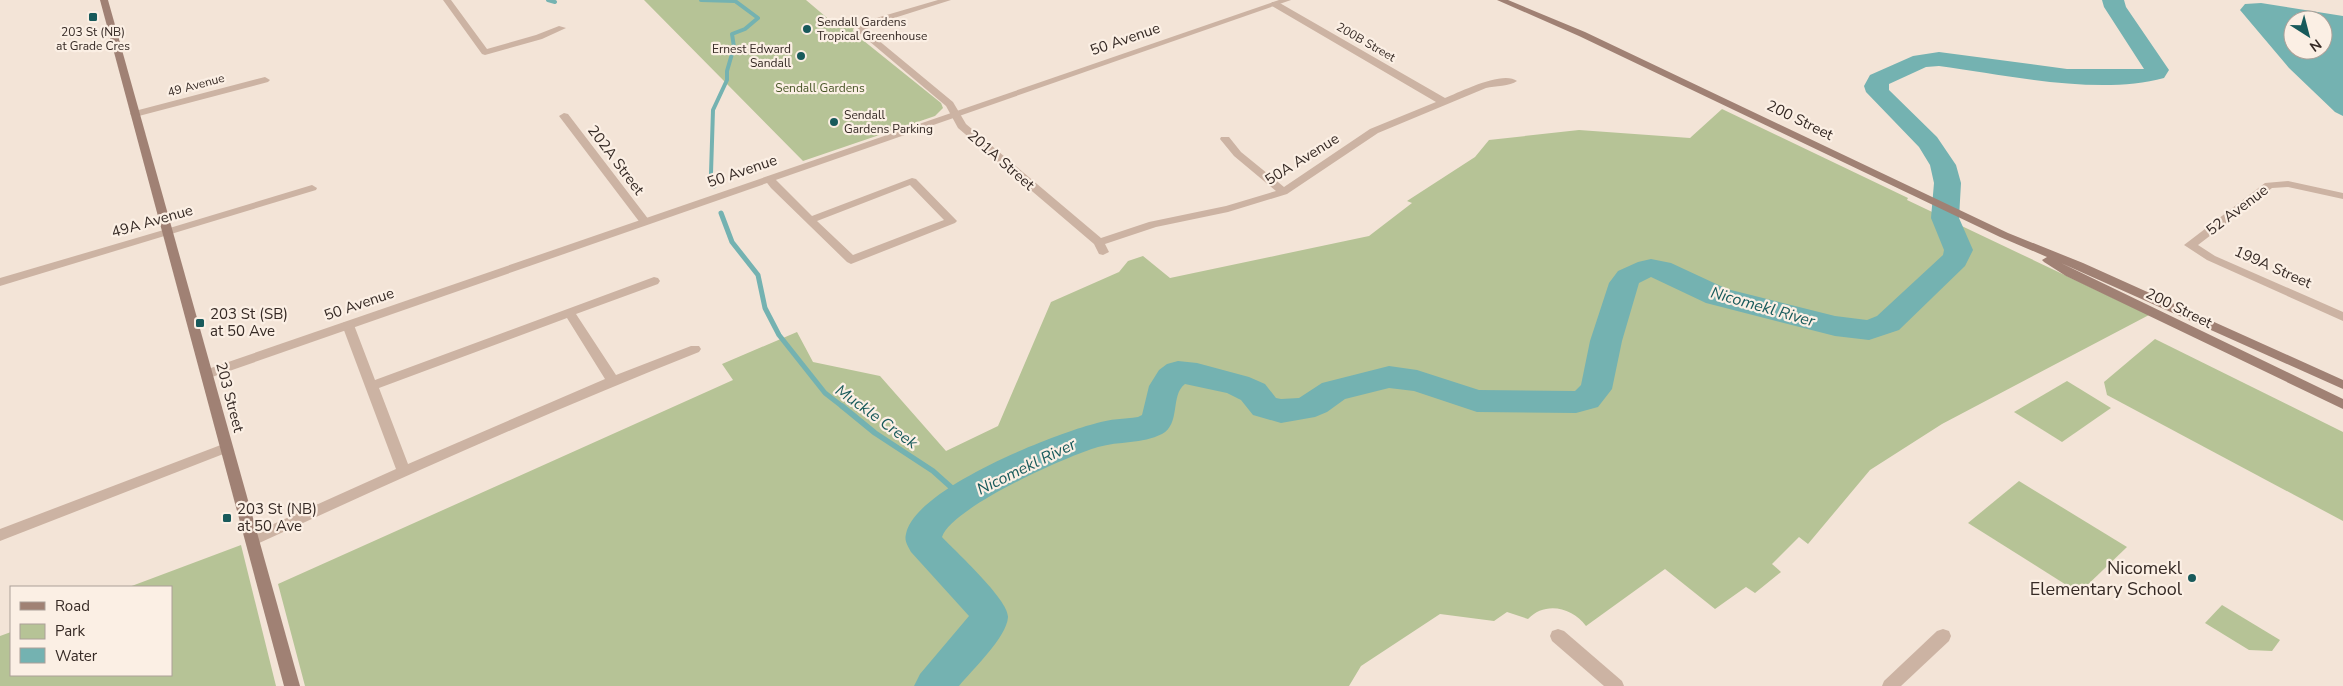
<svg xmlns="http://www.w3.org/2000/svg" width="2343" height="686" font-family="'Nunito Sans',sans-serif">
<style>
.green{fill:#b6c396}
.water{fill:#74b2b1;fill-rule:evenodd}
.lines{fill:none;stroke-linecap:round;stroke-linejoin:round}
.stream-far2{stroke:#74b2b1;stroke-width:4}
.stream-far1{stroke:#74b2b1;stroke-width:5}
.stream{stroke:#74b2b1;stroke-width:5.5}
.river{fill:#74b2b1;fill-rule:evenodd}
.minor{fill:#ccb3a3;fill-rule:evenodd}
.tertiary{fill:#ccb3a3;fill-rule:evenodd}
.secondary{fill:#a08174;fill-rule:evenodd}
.poi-dot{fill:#185a5b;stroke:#fbefe4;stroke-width:2}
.labels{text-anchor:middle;stroke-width:4.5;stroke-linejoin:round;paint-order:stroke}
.far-poi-label{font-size:12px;fill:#362a25;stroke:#fbefe4;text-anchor:start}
.far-street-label{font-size:12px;fill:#362a25;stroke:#fbefe4}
.far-park-label{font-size:12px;fill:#485627;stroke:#fbefe4}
.street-label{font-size:15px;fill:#362a25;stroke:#fbefe4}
.poi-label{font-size:15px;fill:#362a25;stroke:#fbefe4;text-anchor:start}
.water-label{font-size:16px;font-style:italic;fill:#185a5b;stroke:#fbefe4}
.near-poi-label{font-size:18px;fill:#362a25;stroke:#fbefe4;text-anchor:end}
</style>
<rect width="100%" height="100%" fill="#f3e4d7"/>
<g class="green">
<polygon points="644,0 806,0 839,28 856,25 853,30 854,33 941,103 943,108 935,116 803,161"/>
<path d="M1722,109L1908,198L1907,200L2149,315L1942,424L1870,470L1808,544L1799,537L1772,564L1781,572L1755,593L1746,587L1715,609L1665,569L1586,626C1572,607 1545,601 1528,619L1507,612L1494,621L1440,614L1361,666L1349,686H305L278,584L733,380L722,364L797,332L813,362L880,376L946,451L998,426L1051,302L1119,272L1128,261L1143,256L1170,278L1369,236L1412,203L1407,201L1475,157L1489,140L1579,130L1690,138Z"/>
<polygon points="2155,339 2343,432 2343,521 2107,395 2104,382"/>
<polygon points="2067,381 2111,408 2062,442 2014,412"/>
<polygon points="2019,481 2127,547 2079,593 1968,523"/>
<polygon points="241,545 276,686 0,686 0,636 11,632 11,675 171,675 171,587 129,587"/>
<polygon points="2222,605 2280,640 2272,651 2249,650 2205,623"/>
</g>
<path class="water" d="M2261,3L2343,16V116L2335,112L2289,68L2240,10L2245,4ZM2293,20H2323V50H2293Z"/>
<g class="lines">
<g class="stream-far2">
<polyline points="548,0 555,2"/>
<polyline points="701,0 735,1 758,18 745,29 732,34 734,47 727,71 727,80 713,110 711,173 713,182"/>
</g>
<g class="stream-far1">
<polyline points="713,181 714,186"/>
<polyline points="721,213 732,242 758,275 765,308 779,335 825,393 843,407"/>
</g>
<polyline class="stream" points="842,406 875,433 933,471 962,497"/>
<path class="river" d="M2102,0H2124L2126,7L2169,70L2164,78C2098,96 2007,75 1939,66L1926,67L1889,84V90L1937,137L1956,165L1961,183L1959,218L1973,250L1965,266L1899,330L1869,340L1835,336L1706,303L1651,277L1639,283L1622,341L1612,389L1598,407L1576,413L1477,412L1414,391L1389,388L1345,399L1327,412L1315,417L1281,423L1253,415L1241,400L1227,393L1185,384C1170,395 1181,424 1162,434C1142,444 1119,441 1098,447C1067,456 952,507 942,537C955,551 1009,600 1008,617C1007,637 972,670 959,686H914L920,674L969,616L911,552C908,546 904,541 906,534C915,488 1054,434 1097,423C1110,419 1124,419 1138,417L1142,415L1149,386L1159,370L1167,364L1178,361L1197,363L1249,377L1265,384L1276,398L1281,399L1299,398L1322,383L1389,366L1417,370L1479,390L1575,391L1581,385L1590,341L1609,283L1618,271L1638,262L1651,259L1671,263L1727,289L1835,316L1867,320L1877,316L1943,255L1944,250L1931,218L1934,183L1930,165L1919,147L1866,92L1864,86L1870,75L1913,56L1939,52L2067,69H2144L2104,7Z"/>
<g class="minor">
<polygon points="443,0 451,0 487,49 536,35 559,26 566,28 542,39 485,55 482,54"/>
<path d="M938,0H951L872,25L866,30L953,102L966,124L1101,238L1149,222L1226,206L1276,191L1234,156L1220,139L1221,137H1229L1241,152L1284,187L1370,129L1436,102L1272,6V2H1278L1445,98C1460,92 1503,70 1517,81C1510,86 1495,86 1486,88L1378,133L1287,194L1228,212L1156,227L1105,244L1109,252L1103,255L1099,254L1094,244L958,128L946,106L856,30L866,21Z"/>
<polygon points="265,77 270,80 268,82 135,117 130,114 131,112"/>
<polygon points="564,113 568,114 649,220 651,222 649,224 641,224 559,116"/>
<path d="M769,176L773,177L812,216L912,178L916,179L957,221L955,223L851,264L847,262L771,188L764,179ZM910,185L944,220L853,255L817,221Z"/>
<polygon points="2288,181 2343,193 2343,199 2288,187 2272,188 2198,245 2215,256 2343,312 2343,321 2207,260 2184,245 2265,183"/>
<polygon points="312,185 317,188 316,190 171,234 167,235 161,232 163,230"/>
<path d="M654,277L658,278L660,281L658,284L576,314L616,375L691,346H699L701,349L699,352C550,411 403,477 257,544L252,546L247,544L245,540L247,536L396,469L342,325L344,322H352L354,325L375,380ZM567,318L605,379L408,464L379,388Z"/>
<polygon points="226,443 231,445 233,448 231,451 0,541 0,529"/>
<polygon points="1558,629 1564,631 1622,681 1624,686 1604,686 1552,641 1550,636 1552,631"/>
<polygon points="1943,629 1949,631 1951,636 1949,641 1901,686 1882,686 1884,681 1937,631"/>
</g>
<g class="tertiary">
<polygon points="1279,0 1291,0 212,377 202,377 201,374 202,371"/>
<polygon points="167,229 171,230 173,232 171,234 0,286 0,278"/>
</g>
<g class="secondary">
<polygon points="100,0 108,0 300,686 284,686"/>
<polygon points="1497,0 1508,0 1585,32 2008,233 2083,263 2343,380 2343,389 2061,263 2343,399 2343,409 2066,276 2044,262 2042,260 2047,257 2000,237 1579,36"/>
</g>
</g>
<g class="poi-dot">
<rect x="88" y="12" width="10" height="10" rx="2.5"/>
<circle cx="807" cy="29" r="5"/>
<circle cx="801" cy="56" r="5"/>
<circle cx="834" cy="122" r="5"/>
<rect x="195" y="318" width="10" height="10" rx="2.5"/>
<rect x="222" y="513" width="10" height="10" rx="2.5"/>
<circle cx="2192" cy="578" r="5"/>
</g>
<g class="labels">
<g class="far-poi-label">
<text x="817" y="26">Sendall Gardens<tspan x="817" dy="14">Tropical Greenhouse</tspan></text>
<text x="93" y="36" text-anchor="middle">203 St (NB)<tspan x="93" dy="14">at Grade Cres</tspan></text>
<text x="791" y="53" text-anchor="end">Ernest Edward<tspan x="791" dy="14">Sandall</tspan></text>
<text x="844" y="119">Sendall<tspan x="844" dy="14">Gardens Parking</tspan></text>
</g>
<g class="far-street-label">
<text transform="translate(1366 42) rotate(30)" y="4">200B Street</text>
<text transform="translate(196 85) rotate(-15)" y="4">49 Avenue</text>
</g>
<g class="far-park-label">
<text x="820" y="92">Sendall Gardens</text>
</g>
<g class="street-label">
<text transform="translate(1125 39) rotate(-19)" y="5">50 Avenue</text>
<text transform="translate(1800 120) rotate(26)" y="5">200 Street</text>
<text transform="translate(1302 159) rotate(-32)" y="5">50A Avenue</text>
<text transform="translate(616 160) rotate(53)" y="5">202A Street</text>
<text transform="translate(1001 160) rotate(41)" y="5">201A Street</text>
<text transform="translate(742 171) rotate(-19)" y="5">50 Avenue</text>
<text transform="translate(2237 210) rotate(-37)" y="5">52 Avenue</text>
<text transform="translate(152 221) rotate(-16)" y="5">49A Avenue</text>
<text transform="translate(2273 267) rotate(24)" y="5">199A Street</text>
<text transform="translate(359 304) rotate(-19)" y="5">50 Avenue</text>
<text transform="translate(2179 308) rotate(26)" y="5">200 Street</text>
<text transform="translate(230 397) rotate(75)" y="5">203 Street</text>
</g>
<g class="poi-label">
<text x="210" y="319">203 St (SB)<tspan x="210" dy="17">at 50 Ave</tspan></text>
<text x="237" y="514">203 St (NB)<tspan x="237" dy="17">at 50 Ave</tspan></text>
</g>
<g class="water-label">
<text transform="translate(1763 306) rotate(16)" y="6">Nicomekl River</text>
<text transform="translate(877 416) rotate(36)" y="6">Muckle Creek</text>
<text transform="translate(1026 466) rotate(-26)" y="6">Nicomekl River</text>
</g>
<g class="near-poi-label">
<text x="2182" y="574">Nicomekl<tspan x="2182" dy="21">Elementary School</tspan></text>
</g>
</g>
<rect x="10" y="586" width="162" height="90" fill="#fbefe4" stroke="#aca098"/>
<rect x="20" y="602" width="25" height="8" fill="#a08174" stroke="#aca098"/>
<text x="55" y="611" font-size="15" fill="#362a25">Road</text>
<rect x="20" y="624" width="25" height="15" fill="#b6c396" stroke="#aca098"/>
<text x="55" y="636" font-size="15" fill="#362a25">Park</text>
<rect x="20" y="648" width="25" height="15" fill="#74b2b1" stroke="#aca098"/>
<text x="55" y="661" font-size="15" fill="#362a25">Water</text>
<g transform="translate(2308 35) rotate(144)"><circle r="24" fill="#fbefe4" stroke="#aca098"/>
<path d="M0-4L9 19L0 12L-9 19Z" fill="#185a5b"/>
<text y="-8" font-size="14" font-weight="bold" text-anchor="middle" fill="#362a25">N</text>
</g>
</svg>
